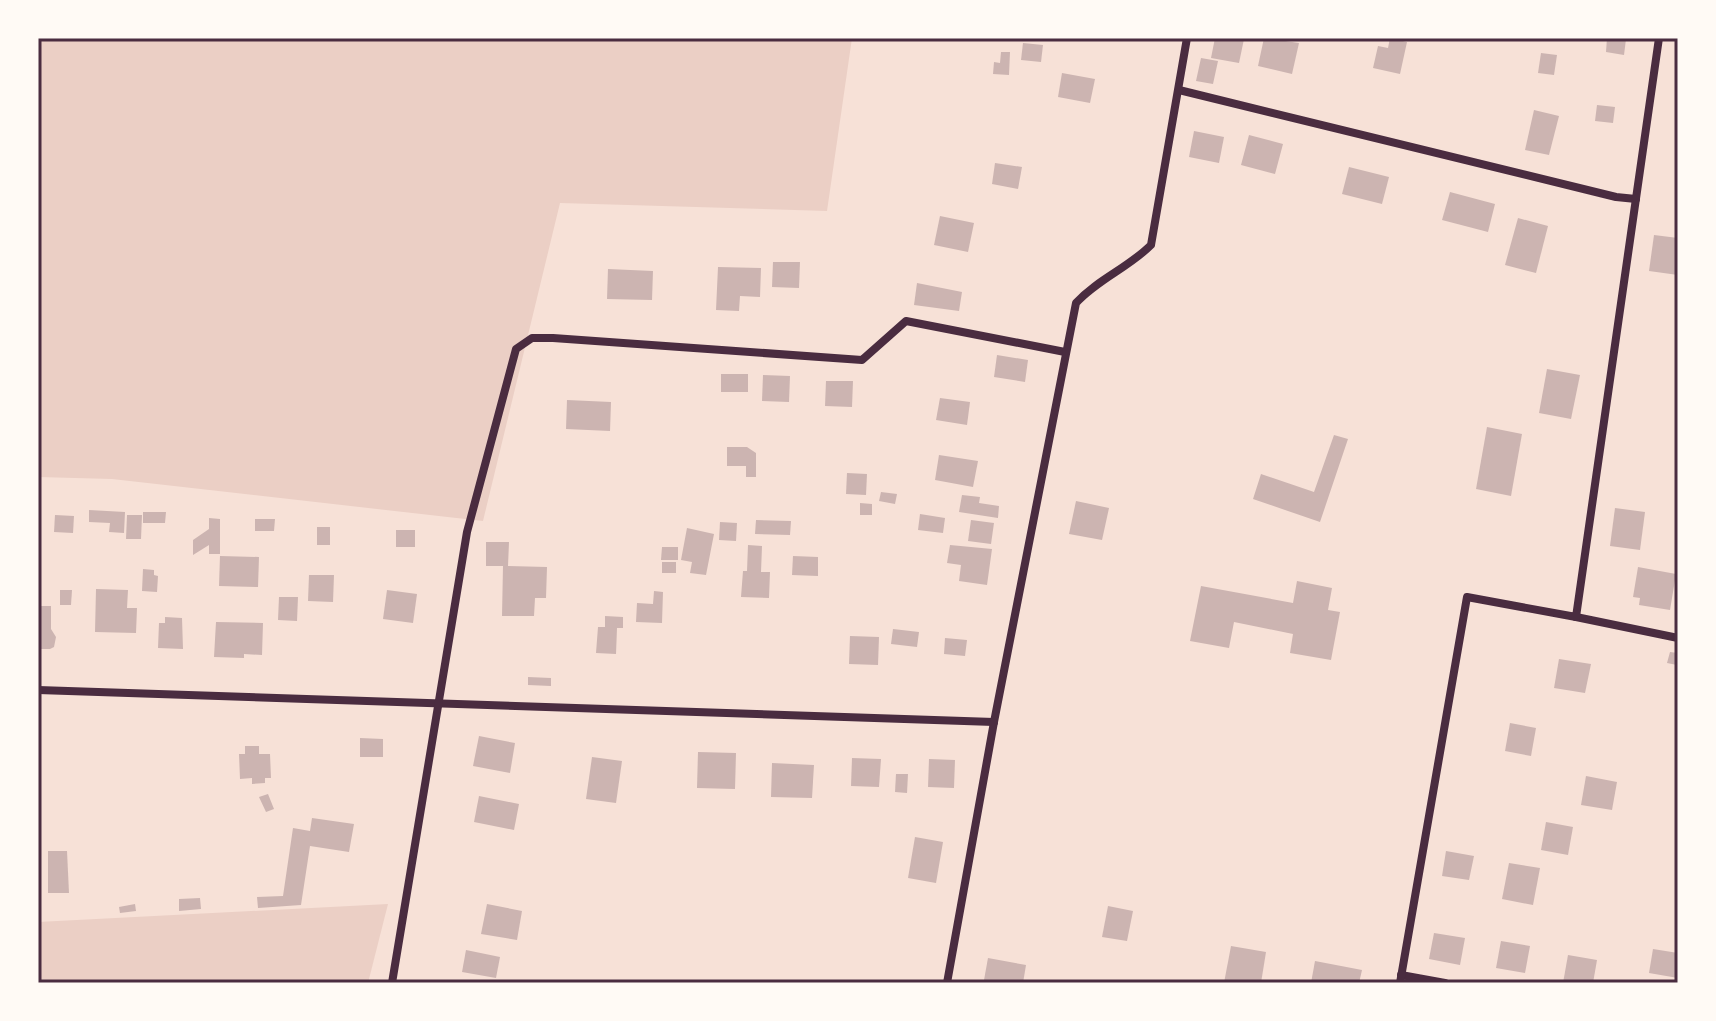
<svg xmlns="http://www.w3.org/2000/svg" width="1716" height="1021" font-family="Signika,sans-serif">
<style>
.green{fill:#ebcfc5}
.building{fill:#ccb4b1}
.lines{fill:none;stroke-linecap:round;stroke-linejoin:round}
.minor{stroke:#4a2c40;stroke-width:8}
.neatline{fill:none;stroke:#4a2c40;stroke-width:3}
</style>
<rect width="100%" height="100%" fill="#f7e1d7"/>
<g class="green">
<polygon points="38,38 852,38 827,211 560,203 483,521 112,479 38,477"/>
<polygon points="388,904 368,983 38,983 38,922"/>
</g>
<g class="building">
<polygon points="1215,38 1244,39 1239,63 1211,58"/>
<polygon points="1264,38 1299,43 1292,74 1258,66"/>
<polygon points="1390,38 1407,42 1400,74 1373,68 1378,46 1388,48"/>
<polygon points="1607,38 1626,39 1624,55 1606,52"/>
<polygon points="1023,43 1043,45 1041,62 1021,60"/>
<polygon points="1001,52 1010,52 1009,75 993,74 994,62 1000,63"/>
<polygon points="1541,53 1557,55 1554,75 1538,73"/>
<polygon points="1201,58 1218,61 1213,84 1196,81"/>
<polygon points="1062,73 1095,79 1090,103 1058,97"/>
<polygon points="1597,105 1615,107 1613,123 1595,121"/>
<polygon points="1534,110 1559,116 1549,155 1525,150"/>
<polygon points="1194,131 1224,137 1219,163 1189,157"/>
<polygon points="1249,135 1283,144 1275,174 1241,165"/>
<polygon points="995,163 1022,167 1018,189 992,184"/>
<polygon points="1349,167 1389,177 1382,204 1342,194"/>
<polygon points="1450,192 1495,204 1488,232 1442,220"/>
<polygon points="940,216 974,223 968,252 934,245"/>
<polygon points="1518,218 1548,226 1536,273 1505,265"/>
<polygon points="1654,235 1678,238 1678,275 1649,271"/>
<polygon points="773,262 800,262 799,288 772,287"/>
<polygon points="718,267 761,268 760,297 740,296 739,311 716,310"/>
<polygon points="608,269 653,271 652,300 607,299"/>
<polygon points="917,283 962,292 959,311 914,305"/>
<polygon points="997,355 1028,360 1025,382 994,377"/>
<polygon points="1547,369 1580,375 1571,419 1539,413"/>
<rect x="721" y="374" width="27" height="18"/>
<polygon points="763,375 790,376 789,402 762,401"/>
<polygon points="826,381 853,381 852,407 825,406"/>
<polygon points="940,398 970,402 967,425 936,420"/>
<polygon points="567,400 611,402 610,431 566,429"/>
<polygon points="1487,427 1522,434 1511,496 1476,489"/>
<polygon points="1334,435 1348,439 1320,522 1253,499 1261,474 1314,492"/>
<polygon points="727,447 747,447 756,453 756,477 746,477 746,466 727,466"/>
<polygon points="939,455 978,461 973,487 935,480"/>
<polygon points="847,473 867,474 866,495 846,494"/>
<polygon points="881,492 897,494 895,504 879,501"/>
<polygon points="962,495 980,497 979,503 999,506 998,518 959,512"/>
<polygon points="1076,501 1109,508 1102,540 1069,534"/>
<polygon points="860,503 872,504 872,515 860,515"/>
<polygon points="1615,508 1645,512 1640,550 1610,546"/>
<polygon points="89,510 125,512 124,533 109,532 110,523 89,522"/>
<polygon points="143,512 166,512 165,523 143,523"/>
<polygon points="920,514 945,518 943,533 918,530"/>
<polygon points="55,515 74,516 73,533 54,532"/>
<polygon points="127,515 142,515 141,539 126,539"/>
<polygon points="209,518 220,519 220,554 209,554 209,545 193,555 193,540 209,529"/>
<polygon points="255,519 275,519 274,531 255,531"/>
<polygon points="756,520 791,521 790,535 755,534"/>
<polygon points="971,520 994,523 991,544 968,541"/>
<polygon points="720,522 737,523 736,541 719,540"/>
<rect x="317" y="527" width="13" height="18"/>
<polygon points="687,528 714,534 706,575 690,573 692,562 681,560"/>
<rect x="396" y="530" width="19" height="17"/>
<polygon points="486,542 509,542 508,566 547,567 546,598 535,598 534,616 502,616 503,566 486,566"/>
<polygon points="748,545 762,546 761,572 770,572 769,598 741,597 743,571 747,571"/>
<polygon points="950,545 992,549 987,585 959,581 961,565 947,563"/>
<polygon points="662,547 678,547 678,560 661,560"/>
<polygon points="220,556 259,557 258,587 219,586"/>
<polygon points="793,556 818,557 818,576 792,575"/>
<rect x="662" y="562" width="14" height="11"/>
<polygon points="1638,567 1676,574 1670,610 1639,605 1640,598 1633,597"/>
<polygon points="143,569 154,570 154,575 158,576 157,592 142,591"/>
<polygon points="309,575 334,575 333,602 308,601"/>
<polygon points="1297,581 1332,588 1328,610 1340,612 1331,660 1290,653 1293,634 1234,622 1229,648 1190,641 1201,586 1293,603"/>
<polygon points="96,589 128,590 127,608 137,608 136,633 95,632"/>
<polygon points="60,590 72,590 71,605 60,605"/>
<polygon points="387,590 417,594 413,623 383,619"/>
<polygon points="654,591 663,592 662,623 636,622 637,603 653,604"/>
<polygon points="279,597 298,597 297,621 278,620"/>
<polygon points="38,606 51,606 51,629 56,637 54,647 50,649 38,649"/>
<polygon points="605,616 623,617 623,628 617,628 616,654 596,653 598,627 605,627"/>
<polygon points="165,617 182,618 183,649 158,648 159,623 165,623"/>
<polygon points="216,622 263,623 262,655 244,654 244,658 214,657"/>
<polygon points="893,629 919,632 917,647 891,644"/>
<polygon points="850,636 879,637 878,665 849,664"/>
<polygon points="945,638 967,640 965,656 944,654"/>
<polygon points="1670,652 1678,653 1677,665 1667,663"/>
<polygon points="1559,659 1591,664 1585,693 1554,688"/>
<polygon points="528,677 551,678 551,686 528,685"/>
<polygon points="1510,723 1536,728 1531,756 1505,751"/>
<polygon points="479,736 515,743 510,773 473,766"/>
<polygon points="360,738 383,739 383,757 360,757"/>
<polygon points="245,746 259,746 259,754 270,754 271,778 265,778 265,783 252,784 252,778 240,779 239,754 245,754"/>
<polygon points="698,752 736,753 735,789 697,788"/>
<polygon points="592,757 622,761 616,803 586,799"/>
<polygon points="852,758 881,759 879,787 851,786"/>
<polygon points="929,759 955,760 954,788 928,787"/>
<polygon points="772,763 814,765 812,798 771,797"/>
<polygon points="896,774 908,774 907,793 895,792"/>
<polygon points="1586,776 1617,782 1612,810 1581,805"/>
<polygon points="268,794 274,809 266,812 259,797"/>
<polygon points="479,796 519,804 514,830 474,822"/>
<polygon points="312,818 354,824 349,852 310,846 301,905 258,908 257,897 283,896 293,828 310,831"/>
<polygon points="1546,822 1573,827 1568,855 1541,850"/>
<polygon points="915,837 943,842 936,883 908,878"/>
<polygon points="48,851 67,851 69,893 48,893"/>
<polygon points="1446,851 1474,856 1469,880 1442,876"/>
<polygon points="1509,863 1540,868 1533,905 1502,899"/>
<polygon points="200,898 201,909 179,911 179,899"/>
<polygon points="135,904 136,911 120,913 119,907"/>
<polygon points="487,904 522,911 517,940 481,934"/>
<polygon points="1108,906 1133,911 1127,941 1102,937"/>
<polygon points="1434,933 1465,938 1460,965 1429,959"/>
<polygon points="1501,941 1530,946 1525,973 1496,968"/>
<polygon points="1231,946 1266,952 1261,983 1224,983"/>
<polygon points="1653,949 1678,953 1678,978 1649,973"/>
<polygon points="466,950 500,957 496,978 462,972"/>
<polygon points="1568,955 1597,960 1593,983 1563,983"/>
<polygon points="988,958 1026,965 1023,983 984,980"/>
<polygon points="1315,961 1362,970 1359,983 1311,983"/>
</g>
<g class="lines">
<g class="minor">
<polyline points="1179,90 1616,197 1636,199"/>
<polyline points="1576,617 1678,638"/>
<polyline points="38,690 994,722"/>
<polyline points="1401,975 1445,983"/>
<polyline points="392,983 467,532 516,349 532,338 553,338 862,360 906,321 1065,352"/>
<path d="M947,983L994,722L1076,303C1098,279 1128,268 1151,245L1187,38"/>
<polyline points="1400,983 1467,597 1576,617 1659,38"/>
</g>
</g>
<rect width="1716" height="1021" fill="none" stroke="#fffaf5" stroke-width="80"/>
<rect x="40" y="40" width="1636" height="941" class="neatline"/>
</svg>
